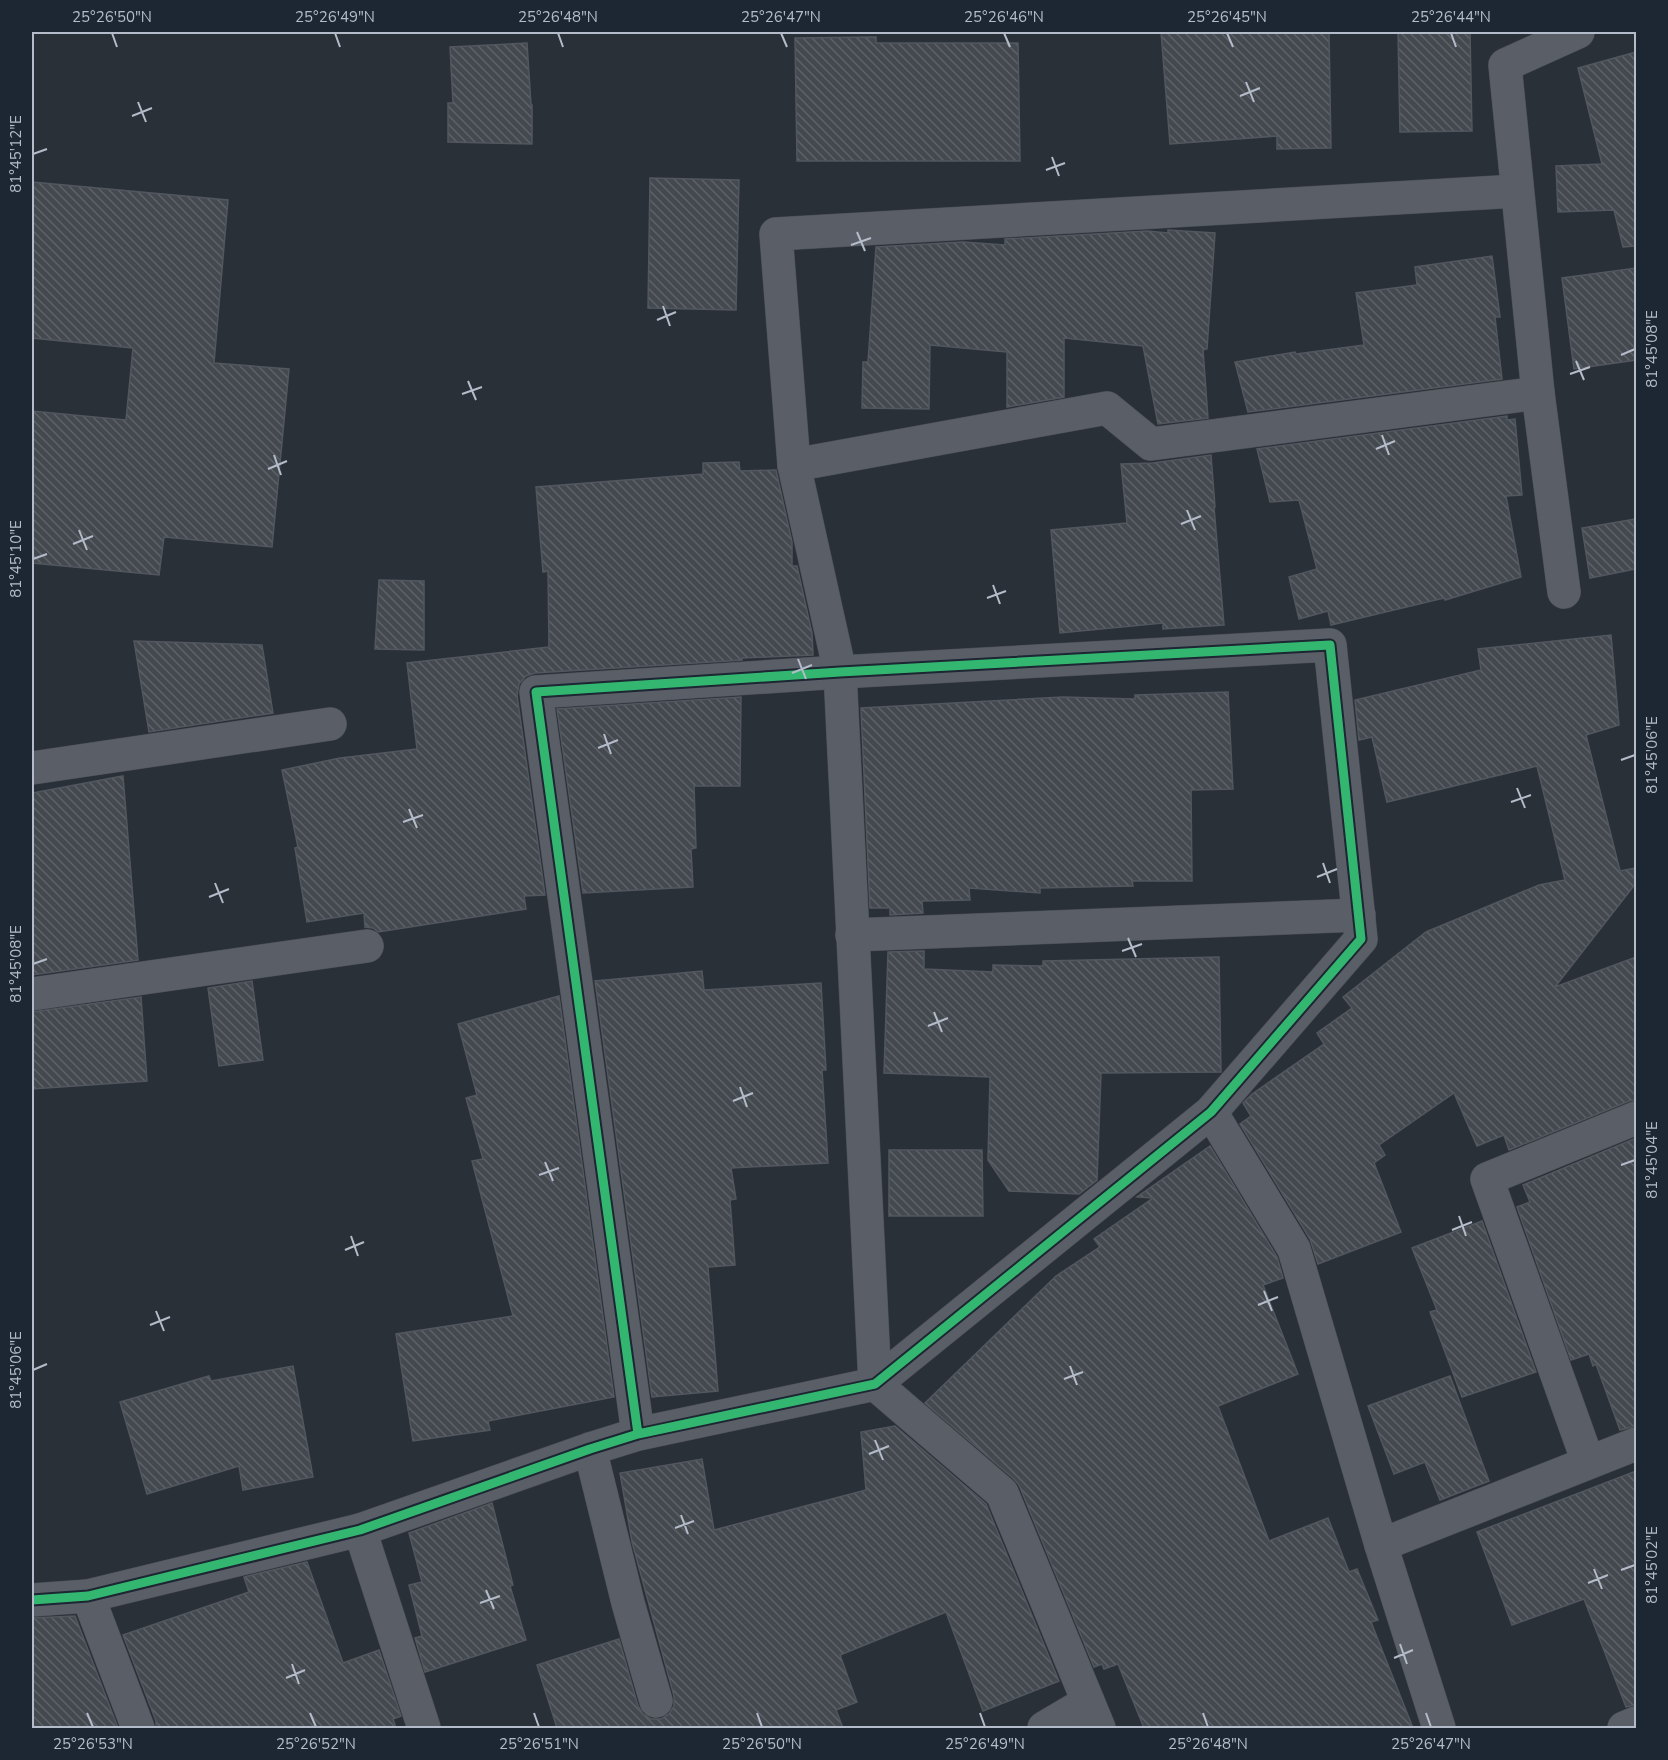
<svg xmlns="http://www.w3.org/2000/svg" width="1668" height="1760" font-family="'Nunito Sans',sans-serif">
<style>
.building{fill:url(#building-back-hatch);stroke:#52575f;stroke-width:1.5}
.lines{fill:none;stroke-linecap:round;stroke-linejoin:round}
.street-casing{stroke:#484c53;stroke-width:34}
.street{stroke:#5a5e66;stroke-width:33}
.cycleway-casing{stroke:#1d2633;stroke-width:13}
.cycleway{stroke:#33b770;stroke-width:9}
.ticks{fill:none;stroke:#b4bcc9;stroke-width:2}
.neatline{fill:none;stroke:#b4bcc9;stroke-width:2}
.ticks-label{font-size:15px;text-anchor:middle;fill:#b4bcc9}
</style>
<defs>
<pattern id="building-back-hatch" width="6" height="6" patternUnits="userSpaceOnUse" patternTransform="scale(1.5)"><rect width="6" height="6" fill="#444950"/><path d="M-1 5l2 2M0 0l6 6M5-1l2 2" fill="none" stroke="#5d6168"/></pattern>
</defs>
<rect width="100%" height="100%" fill="#2a3038"/>
<g class="building">
<polygon points="1161,32 1329,32 1331,148 1277,149 1277,136 1170,144"/>
<polygon points="1398,32 1470,32 1472,131 1400,132"/>
<polygon points="876,37 876,43 1018,43 1020,161 797,161 795,38"/>
<polygon points="527,43 531,105 532,105 532,144 448,142 448,103 453,103 450,47"/>
<polygon points="1636,52 1636,246 1623,247 1614,210 1558,212 1556,166 1602,164 1578,68"/>
<polygon points="650,178 739,180 736,310 648,308"/>
<polygon points="32,182 228,200 214,363 289,369 272,547 164,537 159,575 32,563 32,411 126,420 133,348 32,338"/>
<polygon points="1168,230 1215,233 1207,349 1203,350 1208,418 1158,424 1143,346 1064,338 1064,397 1007,407 1007,352 930,345 929,409 862,408 863,362 868,362 876,247 963,242 1005,245 1005,239 1148,231 1168,233"/>
<polygon points="1492,256 1500,317 1495,317 1502,379 1248,412 1235,362 1295,352 1296,354 1364,345 1356,293 1417,285 1415,267"/>
<polygon points="1636,268 1636,360 1574,369 1562,278"/>
<polygon points="1507,416 1507,420 1515,419 1522,495 1506,496 1521,577 1445,600 1444,598 1331,625 1328,611 1299,619 1289,577 1317,569 1299,500 1270,502 1257,449"/>
<polygon points="1211,455 1215,507 1214,507 1224,625 1163,629 1163,623 1060,633 1051,530 1127,523 1121,464 1153,463"/>
<polygon points="739,462 740,471 776,470 792,542 792,566 797,566 812,633 813,655 742,658 742,660 535,673 526,676 519,684 517,695 545,895 524,896 526,909 378,932 373,928 365,927 364,913 307,922 295,848 298,847 282,770 340,758 417,749 407,663 549,647 548,571 543,572 536,487 703,474 703,463"/>
<polygon points="1636,519 1636,569 1590,578 1582,528"/>
<polygon points="379,580 424,581 424,650 375,649"/>
<polygon points="1611,635 1619,725 1586,735 1620,871 1636,868 1636,883 1555,987 1636,957 1636,1100 1629,1101 1509,1150 1504,1135 1477,1146 1454,1093 1379,1145 1385,1155 1374,1163 1401,1232 1318,1264 1310,1239 1240,1124 1251,1116 1243,1103 1252,1094 1324,1044 1317,1033 1352,1008 1343,997 1426,932 1539,885 1565,880 1537,766 1387,802 1372,737 1359,740 1355,700 1481,670 1478,649"/>
<polygon points="134,641 262,645 273,713 149,732"/>
<polygon points="1228,692 1233,789 1191,790 1192,881 1132,881 1133,886 1040,888 1040,893 969,888 970,900 922,901 923,913 890,915 890,908 870,908 861,708 1063,697 1135,699 1135,695"/>
<polygon points="741,697 740,786 694,786 696,848 691,849 693,887 583,893 557,709"/>
<polygon points="123,776 138,960 32,975 32,793"/>
<polygon points="924,951 924,969 993,972 993,965 1043,966 1043,961 1219,957 1221,1072 1101,1073 1097,1180 1079,1194 1009,1191 988,1160 990,1077 884,1073 888,952"/>
<polygon points="702,971 704,990 821,983 826,1070 822,1070 828,1163 731,1168 736,1199 730,1200 735,1265 708,1267 718,1391 652,1397 595,981"/>
<polygon points="252,981 263,1060 219,1066 208,988"/>
<polygon points="559,996 614,1397 488,1421 490,1430 413,1441 396,1334 513,1316 472,1161 483,1159 466,1098 477,1095 458,1024"/>
<polygon points="141,997 147,1081 32,1089 32,1012"/>
<polygon points="1636,1138 1636,1426 1620,1430 1596,1364 1593,1366 1589,1354 1571,1360 1517,1207 1530,1202 1523,1185"/>
<polygon points="1210,1146 1277,1257 1283,1278 1263,1285 1298,1374 1218,1406 1269,1541 1328,1518 1349,1572 1357,1569 1378,1620 1371,1622 1413,1728 1144,1728 1118,1664 1104,1669 1102,1664 1094,1667 1019,1485 1014,1479 925,1403 1056,1276 1100,1247 1094,1239 1153,1198 1137,1197"/>
<polygon points="889,1150 982,1150 983,1216 889,1216"/>
<polygon points="1482,1221 1536,1372 1462,1397 1430,1312 1437,1310 1412,1248"/>
<polygon points="293,1366 313,1477 243,1490 239,1466 147,1494 120,1402 209,1376 211,1381"/>
<polygon points="1450,1376 1489,1481 1440,1500 1425,1462 1394,1474 1368,1406"/>
<polygon points="895,1426 986,1504 1059,1681 983,1711 946,1612 840,1655 857,1702 836,1710 843,1728 557,1728 537,1665 619,1639 638,1706 643,1714 651,1719 661,1719 669,1714 674,1706 674,1696 632,1542 620,1473 702,1459 714,1530 866,1490 861,1432"/>
<polygon points="1636,1471 1636,1705 1626,1707 1584,1599 1512,1625 1477,1532"/>
<polygon points="492,1503 513,1585 510,1586 526,1640 425,1672 415,1638 422,1636 409,1585 422,1582 409,1533"/>
<polygon points="307,1562 343,1663 379,1650 401,1716 393,1719 396,1728 156,1728 156,1721 123,1635 249,1592 244,1577"/>
<polygon points="75,1616 118,1728 32,1728 32,1618"/>
</g>
<g class="lines">
<g class="street-casing">
<g id="street">
<polyline points="794,465 1107,408 1151,444 1538,393"/>
<polyline points="1564,592 1538,393 1505,65 1578,32"/>
<polyline points="32,768 330,724"/>
<polyline points="852,935 1359,915"/>
<polyline points="32,994 367,946"/>
<polyline points="1211,1112 1294,1249 1381,1545 1439,1728"/>
<polyline points="590,1449 628,1603 656,1701"/>
<polyline points="1588,1462 1487,1179 1636,1118"/>
<polyline points="360,1530 424,1728"/>
<polyline points="1381,1545 1636,1444"/>
<polyline points="88,1596 138,1728"/>
<polyline points="32,1600 88,1596 360,1530 590,1449 638,1434 875,1384 1211,1112 1361,939 1330,645 840,672 536,692 638,1434"/>
<polyline points="1044,1728 1088,1702"/>
<polyline points="1099,1728 1002,1493 875,1384 840,672 794,465 776,234 1517,191"/>
<polyline points="1624,1728 1636,1723"/>
</g>
</g>
<use href="#street" class="street"/>
<g class="cycleway-casing">
<polyline id="cycleway" points="32,1600 88,1596 360,1530 590,1449 638,1434 875,1384 1211,1112 1361,939 1330,645 840,672 536,692 638,1434"/>
</g>
<use href="#cycleway" class="cycleway"/>
</g>
<path class="ticks" d="M112,33L117,47M335,33L340,47M558,33L563,47M781,33L787,47M1004,33L1010,47M1227,33L1233,47M1451,33L1456,47M1246,82L1254,102M1240,96L1260,88M138,102L146,122M132,116L152,108M33,154L47,149M1052,157L1059,176M1046,170L1065,163M857,232L865,251M851,245L871,238M663,306L670,326M657,320L676,312M1621,355L1635,349M1576,361L1584,380M1570,374L1590,367M468,381L476,400M462,394L482,387M1382,435L1389,455M1376,449L1395,441M274,455L281,475M268,469L287,461M1187,510L1195,530M1181,524L1201,516M79,530L87,550M73,544L93,536M33,559L47,554M993,585L1000,604M987,598L1006,591M798,659L806,679M792,673L812,665M604,734L611,754M598,748L618,740M1621,760L1635,755M1517,788L1525,808M1511,802L1531,795M409,809L417,828M403,822L423,815M1323,863L1330,883M1317,877L1337,869M215,883L223,903M209,897L229,889M1128,938L1136,957M1122,951L1142,944M33,964L47,959M934,1012L942,1032M928,1026L948,1018M740,1087L747,1107M733,1101L753,1093M545,1162L553,1181M1621,1165L1635,1160M539,1175L559,1168M1459,1216L1466,1236M1452,1230L1472,1222M351,1236L358,1256M345,1250L364,1242M1264,1291L1272,1311M1258,1305L1278,1297M156,1311L164,1331M150,1325L170,1317M1070,1366L1077,1385M33,1370L47,1364M1064,1379L1083,1372M875,1440L883,1460M869,1454L889,1446M681,1515L688,1534M675,1528L694,1521M1594,1569L1602,1589M1621,1570L1635,1565M1588,1583L1608,1575M486,1590L494,1609M480,1603L500,1596M1400,1644L1407,1664M1394,1658L1413,1650M292,1664L299,1684M286,1678L305,1670M87,1713L93,1727M310,1713L316,1727M534,1713L539,1727M757,1713L762,1727M980,1713L985,1727M1203,1713L1208,1727M1426,1713L1431,1727"/>
<rect width="1668" height="1760" fill="none" stroke="#1d2633" stroke-width="66"/>
<rect x="33" y="33" width="1602" height="1694" class="neatline"/>
<g class="ticks-label">
<text x="112" y="22">25°26'50"N</text>
<text x="335" y="22">25°26'49"N</text>
<text x="558" y="22">25°26'48"N</text>
<text x="781" y="22">25°26'47"N</text>
<text x="1004" y="22">25°26'46"N</text>
<text x="1227" y="22">25°26'45"N</text>
<text x="1451" y="22">25°26'44"N</text>
<text transform="translate(16 154) rotate(-90)" y="5">81°45'12"E</text>
<text transform="translate(1652 349) rotate(-90)" y="5">81°45'08"E</text>
<text transform="translate(16 559) rotate(-90)" y="5">81°45'10"E</text>
<text transform="translate(1652 755) rotate(-90)" y="5">81°45'06"E</text>
<text transform="translate(16 964) rotate(-90)" y="5">81°45'08"E</text>
<text transform="translate(1652 1160) rotate(-90)" y="5">81°45'04"E</text>
<text transform="translate(16 1370) rotate(-90)" y="5">81°45'06"E</text>
<text transform="translate(1652 1565) rotate(-90)" y="5">81°45'02"E</text>
<text x="93" y="1749">25°26'53"N</text>
<text x="316" y="1749">25°26'52"N</text>
<text x="539" y="1749">25°26'51"N</text>
<text x="762" y="1749">25°26'50"N</text>
<text x="985" y="1749">25°26'49"N</text>
<text x="1208" y="1749">25°26'48"N</text>
<text x="1431" y="1749">25°26'47"N</text>
</g>
</svg>
